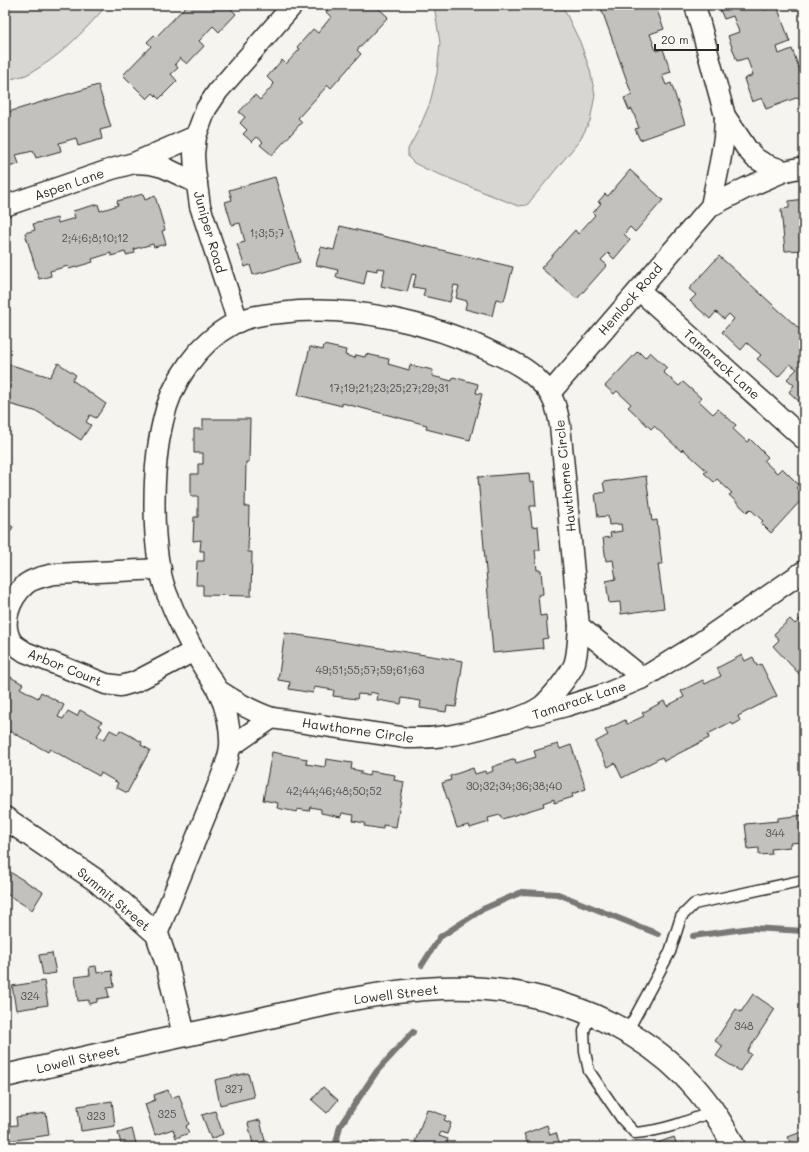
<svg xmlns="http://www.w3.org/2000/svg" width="809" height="1152" font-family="Mali,sans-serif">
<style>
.green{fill:#d7d6d2;stroke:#81807e}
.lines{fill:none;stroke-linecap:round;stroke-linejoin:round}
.stream{stroke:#797877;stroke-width:6}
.building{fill:#c2c1be;stroke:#2b2b2b}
.lane-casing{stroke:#2b2b2b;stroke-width:13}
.street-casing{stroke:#2b2b2b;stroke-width:23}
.secondary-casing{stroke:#2b2b2b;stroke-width:25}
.lane{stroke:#fdfcf7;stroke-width:10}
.street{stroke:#fdfcf7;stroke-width:20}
.secondary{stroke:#fdfcf7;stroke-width:22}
.labels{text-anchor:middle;stroke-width:3;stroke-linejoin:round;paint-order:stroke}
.number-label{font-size:11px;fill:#515050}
.street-label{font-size:13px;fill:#2b2b2b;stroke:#fdfcf7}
</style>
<rect width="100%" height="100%" fill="#f5f4ef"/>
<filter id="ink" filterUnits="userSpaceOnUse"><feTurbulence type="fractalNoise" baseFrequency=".025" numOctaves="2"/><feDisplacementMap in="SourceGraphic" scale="8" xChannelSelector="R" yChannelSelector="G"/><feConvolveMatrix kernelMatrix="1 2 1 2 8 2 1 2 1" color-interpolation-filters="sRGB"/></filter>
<g filter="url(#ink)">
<g class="green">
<path d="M5,5H107C83,32 59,59 26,75C19,77 12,79 5,80Z"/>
<polygon points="434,5 562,5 580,42 590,70 595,95 590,121 580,140 527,205 518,206 426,169 414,163 408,157 408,149 418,131 430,103 437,73 440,43"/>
<polygon points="354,1140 374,1143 383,1147 338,1147 339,1145"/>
</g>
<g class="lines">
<g class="stream">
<polyline points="693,936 751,928 804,931"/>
<polyline points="422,965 440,937 483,909 522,892 558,894 658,934"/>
<polyline points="335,1147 340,1126 377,1071 413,1032"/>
</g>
</g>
<g class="building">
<polygon points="187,5 231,5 229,7 236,14 219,32 213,26 199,41 204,46 187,64 180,58 175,64 178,68 171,74 177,81 159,99 153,93 147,99 123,75 151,46 147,42 154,35 156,37"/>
<polygon points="333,5 375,5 388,17 357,50 361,54 331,88 328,85 298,118 302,122 272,155 260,145 263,142 257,137 252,142 243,134 247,130 240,123 245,117 239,112 255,95 260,100 274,84 267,77 282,60 286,64 300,49 297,47 313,29 318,33 331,17 326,12"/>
<polygon points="600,5 641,5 642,8 650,5 655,5 664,29 650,34 656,51 663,49 671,72 662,75 666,85 671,83 685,124 640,140 635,129 639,128 632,109 629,110 624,98 632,95"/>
<polygon points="718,5 765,5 763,6 765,10 777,6 790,42 777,47 779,54 792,49 804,81 804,95 766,109 762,98 752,102 744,79 753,75 747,58 737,61 728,36 739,32 733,16 724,19"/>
<polygon points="98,85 111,127 100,130 102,139 78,146 76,138 59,143 61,151 36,158 33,151 16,155 19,164 5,168 5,113"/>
<polygon points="630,170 663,200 635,232 630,227 624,234 630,240 614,259 608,253 601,260 607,265 577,299 541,268 575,230 578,234 595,215 593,213 601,203 598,202 605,194 608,196"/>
<polygon points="275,177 300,262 253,275 250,265 245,267 237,244 245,242 240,223 232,225 225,202 232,200 229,190"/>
<polygon points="143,194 145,200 155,196 165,230 162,231 166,244 154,247 153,244 134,249 135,253 126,255 125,252 111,256 111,253 92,259 93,262 69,269 68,266 50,271 51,276 39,279 25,233 35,230 33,224 57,218 58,223 75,218 73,211 98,204 100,211 118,205 117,201"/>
<polygon points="804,199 804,250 785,251 781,209 789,208 789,201"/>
<polygon points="340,226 513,267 504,301 496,299 492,316 465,309 467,301 456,298 459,286 454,285 450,302 423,296 425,289 413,287 416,275 412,274 407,292 381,286 385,269 377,268 377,271 367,269 364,284 336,277 338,270 316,265 321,247 334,250"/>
<polygon points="719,256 804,333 804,406 789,392 794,385 787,379 797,369 790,364 778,377 757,359 761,355 747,343 741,350 722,332 734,319 729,314 724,319 716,312 710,319 690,301 696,295 689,289"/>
<polygon points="324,345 346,350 345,355 355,358 356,355 365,357 366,354 389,359 388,364 409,370 410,365 433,370 432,376 452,381 453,377 478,384 476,393 482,394 470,440 426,429 427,425 342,403 342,406 298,395 310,347 323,350"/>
<polygon points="638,351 645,358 650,352 667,368 663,372 679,386 683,382 701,398 699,401 713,414 718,409 736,425 733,429 747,442 750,439 768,457 764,461 777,473 782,468 799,485 796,488 804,497 771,533 761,523 763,521 750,509 747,512 729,495 732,493 717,479 714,482 704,473 707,471 683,449 681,451 654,426 651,429 628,407 631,404 617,391 614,394 605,386"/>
<polygon points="5,363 50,377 58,363 76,375 72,380 106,404 96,418 90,415 86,422 91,425 81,440 38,412 5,403"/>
<polygon points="203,419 250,419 249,462 246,462 245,507 249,507 248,552 252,552 251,596 203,595 203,585 196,585 197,561 204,561 204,551 200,551 201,540 193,541 194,517 198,517 198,496 191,496 191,474 198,474 198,464 203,464 203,453 194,453 194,429 203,429"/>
<polygon points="529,473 530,483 534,482 536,506 530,506 532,527 538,526 540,550 535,550 537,570 541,570 543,594 538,595 540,616 546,615 548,638 542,639 543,648 493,653 478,477"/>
<polygon points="646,476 652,521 657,520 662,564 658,564 664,608 621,614 620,602 609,603 606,581 616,579 613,560 606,561 603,538 611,537 610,533 622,531 621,524 609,525 608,516 598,517 595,494 605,492 603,482"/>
<polygon points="5,522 13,527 6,539 9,541 5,548"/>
<polygon points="804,615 804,677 803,678 773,646 779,640 774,634 790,619 795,624"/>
<polygon points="285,633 463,661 456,707 447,706 446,712 420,708 421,701 402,698 401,704 377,700 378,694 370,692 370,695 358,694 357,699 333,696 334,690 314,687 313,693 289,689 290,682 278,680"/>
<polygon points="742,655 745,661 753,657 757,666 761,664 777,696 738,716 740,721 733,725 731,722 708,734 709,738 664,761 662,757 622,778 615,763 608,767 595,742 608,735 605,730 625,720 627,724 644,716 642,713 664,701 667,706 684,697 681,691 703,680 705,684 721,676 717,668"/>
<polygon points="5,674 23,684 20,688 38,698 41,692 64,705 58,717 63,719 68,711 77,716 80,710 102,722 99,726 102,728 97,736 104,740 110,730 118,734 120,730 142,742 141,745 150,750 127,793 116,787 118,783 101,773 99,776 50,749 48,752 10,731 8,735 5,734"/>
<polygon points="558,744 560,749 571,745 586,789 572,794 573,797 554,803 554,799 543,803 544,806 502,819 500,815 488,818 489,822 470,828 469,825 457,828 442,783 451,780 450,776 473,768 475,774 485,771 486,774 493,771 492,767 515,759 516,763 536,757 534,751"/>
<polygon points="272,752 307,759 306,764 325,767 326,759 352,763 351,769 361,771 361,774 369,776 370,771 395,775 394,780 404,782 396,827 383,825 383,829 364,826 365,823 353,821 354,815 342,813 341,817 321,813 321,809 310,807 309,811 297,809 297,812 277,808 278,803 263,800"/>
<polygon points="804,815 804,842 790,843 790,847 771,849 772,854 759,855 759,848 748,849 745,824 778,821 778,818"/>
<polygon points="5,869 43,892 32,910 5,893"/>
<polygon points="52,953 56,973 43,975 39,955"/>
<polygon points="96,966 97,973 112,971 114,987 107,988 109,997 97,999 97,1002 89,1004 89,1000 78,1001 75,977 90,975 89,967"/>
<polygon points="44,981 48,1005 16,1010 12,986"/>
<polygon points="753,994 775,1009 747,1052 751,1054 740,1071 716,1056 723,1046 715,1041 736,1009 741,1012"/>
<polygon points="248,1073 254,1097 220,1105 215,1080"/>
<polygon points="323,1087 338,1100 327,1113 312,1100"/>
<polygon points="168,1090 171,1098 179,1095 189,1124 186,1126 189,1133 176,1138 173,1129 155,1135 145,1104 155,1100 154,1095"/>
<polygon points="112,1101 115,1126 81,1131 78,1106"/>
<polygon points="427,1109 446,1116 444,1120 451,1123 447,1134 441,1132 439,1136 448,1139 446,1147 424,1147 424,1145 415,1142"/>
<polygon points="215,1111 223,1134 211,1139 202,1115"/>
<polygon points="46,1113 49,1135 9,1141 7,1126 17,1125 16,1117"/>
<polygon points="260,1120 265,1141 253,1144 248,1123"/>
<polygon points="547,1125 550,1135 556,1133 561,1147 529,1147 524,1134"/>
<polygon points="132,1129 137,1147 122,1147 118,1133"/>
<polygon points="804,1131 804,1147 792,1147 788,1137"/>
<polygon points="674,1137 677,1145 684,1143 685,1147 646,1147"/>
</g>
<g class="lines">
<g class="lane-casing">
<g id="lane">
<path d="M591,1013L584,1031L585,1052L589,1071L622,1119L635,1133C662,1131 689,1121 714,1111"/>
<polyline points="627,1032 670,952 681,917 694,904 804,880"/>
</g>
</g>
<g class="street-casing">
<g id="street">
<polyline points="695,5 725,116 747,149 755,158 765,164 785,171 804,167"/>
<polyline points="135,163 151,164 163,167 197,183"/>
<polyline points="5,206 112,169 134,163 196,136"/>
<polyline points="711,206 748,187 785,171"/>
<polyline points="639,290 804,439"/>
<polyline points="238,322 200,206 195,170 194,154 196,136 206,109 218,91 293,5"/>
<polyline points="550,393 711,206 720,162 724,138 725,116"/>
<path d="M161,569L55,574C45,576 34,578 26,584C10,598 0,624 12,642C15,646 21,649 25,652L106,684L121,686L135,682L194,651"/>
<polyline points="579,626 643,678"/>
<path d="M218,690C236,702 251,711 272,718"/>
<polyline points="532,715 566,706 605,694 643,678 701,642 804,571"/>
<path d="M157,934L220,780C224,769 229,758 230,746C231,728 226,707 218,691C214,682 207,674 202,665C189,643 177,619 167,594C150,550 152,467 163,421C171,382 198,343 233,324C247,317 264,314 280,313C349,304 430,322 492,352C510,360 527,368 540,382C553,394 557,408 560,425L579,626C578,638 578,654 574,665C569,676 551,698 542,706C528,716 510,721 494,725C462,734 440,739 407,738L272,718L230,747"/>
</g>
</g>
<g class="secondary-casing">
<g id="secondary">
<polyline points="5,818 97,881 157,934 167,964 184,1035"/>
<path d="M5,1076C87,1057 169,1038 252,1021C314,1007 377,991 441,988C561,984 681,1036 734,1147"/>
</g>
</g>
<use href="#lane" class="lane"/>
<use href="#street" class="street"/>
<use href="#secondary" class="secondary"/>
</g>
</g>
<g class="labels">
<g class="number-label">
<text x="267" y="237">1;3;5;7</text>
<text x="95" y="242">2;4;6;8;10;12</text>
<text x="389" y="392">17;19;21;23;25;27;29;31</text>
<text x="370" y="674">49;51;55;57;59;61;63</text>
<text x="514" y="790">30;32;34;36;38;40</text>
<text x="334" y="795">42;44;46;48;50;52</text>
<text x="775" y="837">344</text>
<text x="30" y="1000">324</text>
<text x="744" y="1030">348</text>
<text x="234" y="1093">327</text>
<text x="167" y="1118">325</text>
<text x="96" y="1120">323</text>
</g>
<g class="street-label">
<text transform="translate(69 184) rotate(-19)" y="5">Aspen Lane</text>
<text transform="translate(210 232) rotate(74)" y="5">Juniper Road</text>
<text transform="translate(630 299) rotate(-49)" y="5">Hemlock Road</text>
<text transform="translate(722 364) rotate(42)" y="5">Tamarack Lane</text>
<text transform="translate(565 476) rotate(-96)" y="5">Hawthorne Circle</text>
<text transform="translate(65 667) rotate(22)" y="5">Arbor Court</text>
<text transform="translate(579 700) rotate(-18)" y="5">Tamarack Lane</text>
<text transform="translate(358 730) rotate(8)" y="5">Hawthorne Circle</text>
<text transform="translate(114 899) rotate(40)" y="5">Summit Street</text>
<text transform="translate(396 994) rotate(-7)" y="5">Lowell Street</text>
<text transform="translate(78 1059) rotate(-13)" y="5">Lowell Street</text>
</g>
</g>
<rect width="809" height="1152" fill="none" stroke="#fdfcf7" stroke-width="20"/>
<rect x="10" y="10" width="789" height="1132" fill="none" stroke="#2b2b2b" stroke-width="1.5" filter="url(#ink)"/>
<path d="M655 44v6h63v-6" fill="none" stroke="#2b2b2b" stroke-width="2"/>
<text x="661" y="44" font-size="12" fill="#2b2b2b" stroke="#fdfcf7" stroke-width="3" paint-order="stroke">20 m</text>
</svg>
